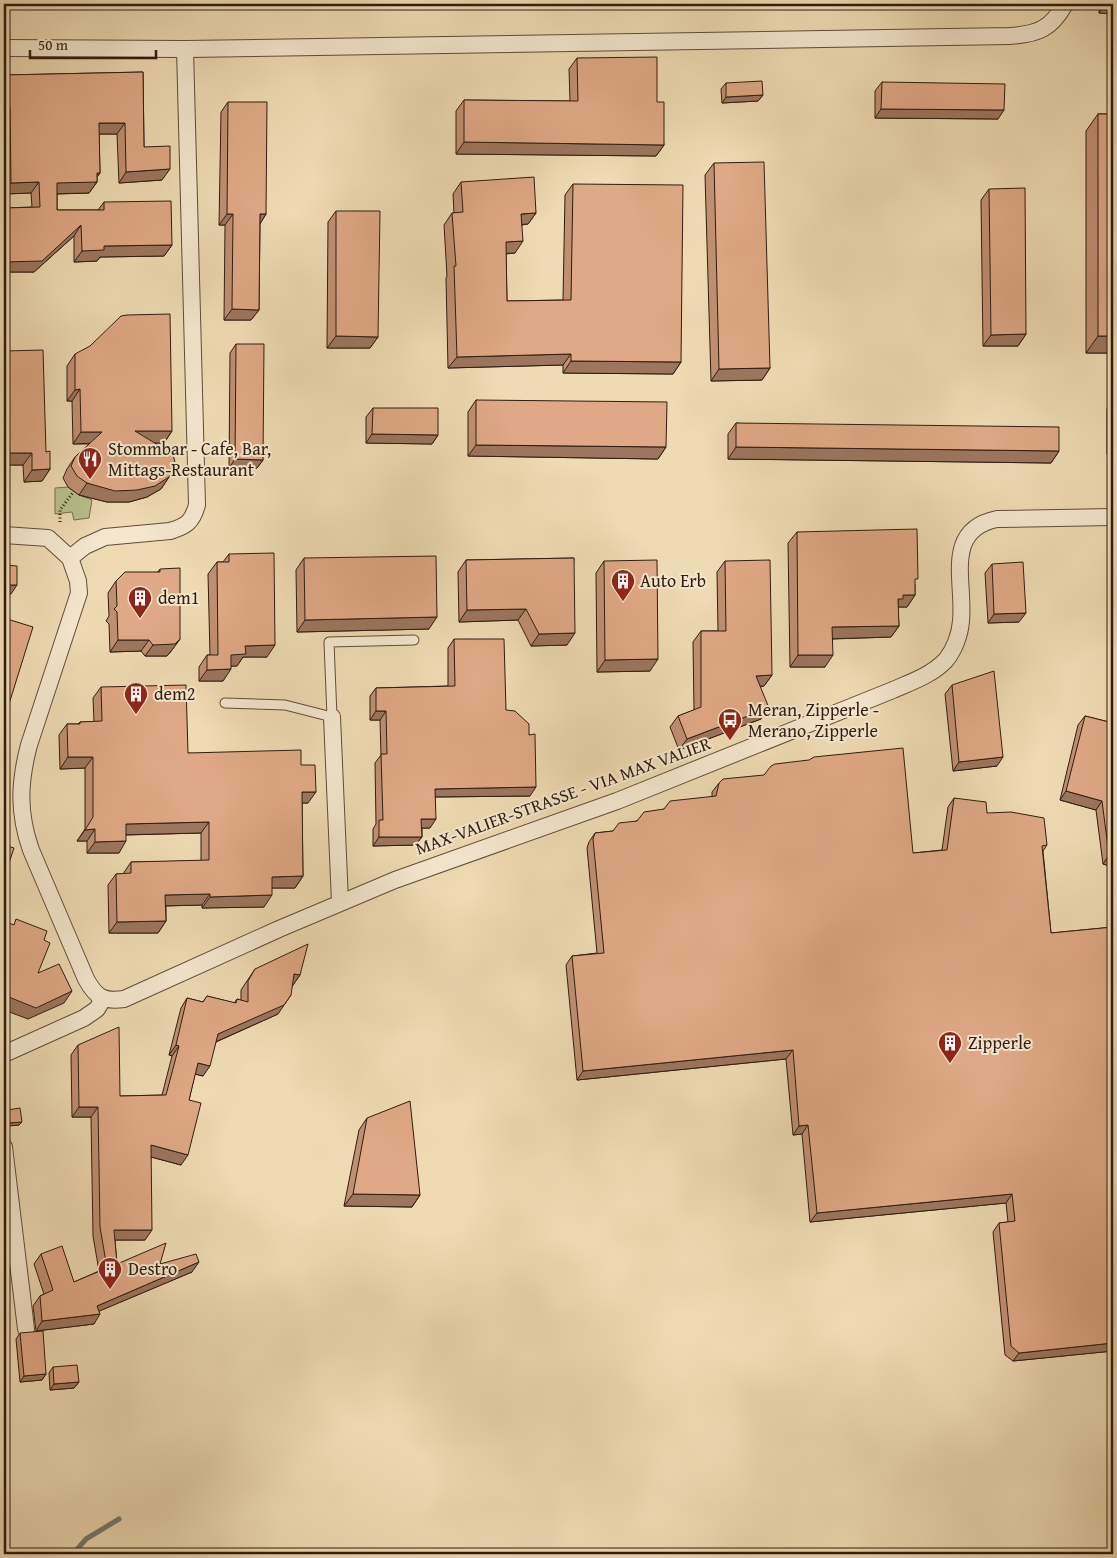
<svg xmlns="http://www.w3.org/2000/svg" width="1117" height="1558" font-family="'Gentium Book Plus',serif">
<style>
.green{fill:#b8c08d;stroke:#746e4e}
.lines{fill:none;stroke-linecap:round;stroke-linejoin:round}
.stream{stroke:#727a74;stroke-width:5}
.lane-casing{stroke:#604c39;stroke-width:11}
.street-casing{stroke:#604c39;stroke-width:18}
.path{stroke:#301c10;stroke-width:3;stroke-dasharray:1 2.5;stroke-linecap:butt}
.lane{stroke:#f4e7ce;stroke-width:9}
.street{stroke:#f4e7ce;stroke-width:16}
.wall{fill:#c09073;stroke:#301c10}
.shaded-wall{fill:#9c765e;stroke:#301c10}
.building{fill:#dfa886;stroke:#301c10}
.labels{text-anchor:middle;stroke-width:4;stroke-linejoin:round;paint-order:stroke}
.poi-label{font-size:18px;fill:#301c10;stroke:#f4e7ce;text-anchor:start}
.street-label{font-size:18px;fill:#301c10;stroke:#f4e7ce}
</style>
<rect width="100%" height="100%" fill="#eedab3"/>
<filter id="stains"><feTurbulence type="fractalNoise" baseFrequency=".004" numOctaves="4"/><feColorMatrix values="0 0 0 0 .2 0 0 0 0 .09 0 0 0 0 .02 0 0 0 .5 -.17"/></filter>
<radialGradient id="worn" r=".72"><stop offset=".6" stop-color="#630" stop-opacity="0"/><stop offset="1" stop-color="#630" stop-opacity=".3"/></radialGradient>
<polygon class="green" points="68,487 79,495 92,500 89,518 74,520 72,512 55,514 55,488"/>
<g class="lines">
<polyline class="stream" points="73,1554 86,1539 119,1519"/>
<g class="lane-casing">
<polyline id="lane" points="225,703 285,705 332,717 329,642 414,640"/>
</g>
<g class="street-casing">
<g id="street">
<path d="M4,48L185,49L197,505C192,522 187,526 170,531L105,537L85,546L70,558"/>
<path d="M185,49L1010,36C1038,34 1051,29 1065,4"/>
<path d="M4,535L48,538L70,558L78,581L79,593L29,745C19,783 18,813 31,850L86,979C96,997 103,1002 124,999L279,929L395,880L617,801L893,690C911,682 932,675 946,660C954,650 960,635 961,621C965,582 943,530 997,519L1113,517"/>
<polyline points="332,717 340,902"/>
<polyline points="4,1054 84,1018 97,1009 103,999"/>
<polyline points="4,1147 26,1329"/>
</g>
</g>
<polyline class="path" points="60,522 60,510 74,491"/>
<use href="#lane" class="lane"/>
<use href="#street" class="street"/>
</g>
<g class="wall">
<polygon points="1099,4 1113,4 1113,14 1099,13"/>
<polygon points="577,58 657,102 664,145 656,156 456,154 456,111 464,100 570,101 569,69"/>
<polygon points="143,72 144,147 162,180 119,183 117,134 99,134 100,173 97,177 97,182 89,193 57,194 57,210 98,210 104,202 172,245 164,256 100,257 97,261 74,262 74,236 34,272 4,272 4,208 32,207 31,193 4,194 4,75"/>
<polygon points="882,82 998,119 875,118 875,91"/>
<polygon points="726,83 763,95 758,101 722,103 721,89"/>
<polygon points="228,102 266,214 260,224 259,310 251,320 224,320 225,225 219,225 221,112"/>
<polygon points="1098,114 1113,114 1113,353 1086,353 1086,131"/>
<polygon points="714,163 770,368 762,380 711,381 705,175"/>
<polygon points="461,182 536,213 528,224 522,225 515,253 506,254 507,301 563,300 565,195 573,184 681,362 673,374 563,373 563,365 448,368 446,278 447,276 444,225 452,213 454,213 453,194"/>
<polygon points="989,189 1026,334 1018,346 983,346 981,200"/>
<polygon points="336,211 378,337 370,348 327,348 328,222"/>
<polygon points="236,344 263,460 257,468 229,468 230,353"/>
<polygon points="4,351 46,452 50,469 42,481 24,482 23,465 4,465"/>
<polygon points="75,354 172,431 164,443 153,443 169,477 161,489 147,497 129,502 107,502 79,495 68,487 63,478 67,469 75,457 90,444 73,444 72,401 67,401 67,366"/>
<polygon points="476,400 666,447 658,459 468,456 468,412"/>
<polygon points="1111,403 1113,403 1113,454 1107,454 1107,409"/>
<polygon points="373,408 438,435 432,444 366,443 366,417"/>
<polygon points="736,423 1059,451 1051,463 728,459 728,434"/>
<polygon points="797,532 915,584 915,595 907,607 898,607 899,626 891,637 833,639 825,667 790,667 788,543"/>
<polygon points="229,554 267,657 243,657 237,666 231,666 223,681 199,681 199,667 207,655 210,655 208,574 217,562 223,562"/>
<polygon points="304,558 429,629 297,632 296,570"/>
<polygon points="574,558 567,645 531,646 518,620 459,622 458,572 466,560"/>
<polygon points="604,561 650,671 597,672 596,573"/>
<polygon points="725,561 772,675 764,686 760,687 761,719 679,750 670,727 678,716 694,710 693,642 701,631 718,631 717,572"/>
<polygon points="992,564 1019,622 988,623 985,573"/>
<polygon points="160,569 180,639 172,650 167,656 145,656 141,651 110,652 109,624 106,621 109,616 108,593 116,581 158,572"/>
<polygon points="454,639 506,710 530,796 435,797 430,828 422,828 422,837 415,845 373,846 373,829 376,824 375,763 381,755 380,720 370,720 370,696 376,688 448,686 448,648"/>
<polygon points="952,685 997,766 953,771 945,694"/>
<polygon points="101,687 188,753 301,765 308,803 302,803 303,876 295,888 272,888 264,907 202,908 202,905 166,906 166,921 158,933 109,933 108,885 116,874 123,874 131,862 201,861 201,833 126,835 119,853 87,853 87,841 77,841 85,829 85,768 60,769 59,735 67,724 78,724 80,722 94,722 93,698"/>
<polygon points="1085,716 1113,723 1113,867 1103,864 1096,810 1060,800 1078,725"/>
<polygon points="719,783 913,853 942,850 948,807 954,798 987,813 1047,845 1043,851 1051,933 1113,927 1113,1351 1013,1361 1005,1355 993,1232 999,1223 1008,1222 1006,1203 810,1222 802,1134 793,1135 786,1059 577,1080 566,965 572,956 597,953 587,848 589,842 595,833 613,831 664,809 712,797 712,792"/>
<polygon points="255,969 300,975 293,985 278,1014 216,1042 203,1076 195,1074 189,1100 181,1165 151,1157 145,1240 115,1240 117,1264 160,1264 192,1272 99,1311 94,1324 36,1331 33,1306 40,1296 44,1294 34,1264 41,1254 74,1282 99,1271 93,1236 91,1117 72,1117 71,1055 78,1045 120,1096 162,1095 172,1056 169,1055 181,1008 187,998 203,1002 207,996 234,1003 237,999 241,1000 241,990"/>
<polygon points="7,1110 19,1125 7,1126 5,1113"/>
<polygon points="367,1118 420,1195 412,1207 344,1206 359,1130"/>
<polygon points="20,1333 46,1374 42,1380 20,1382 16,1339"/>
<polygon points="53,1367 79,1382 74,1388 50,1390 49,1373"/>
</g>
<g class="shaded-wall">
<polygon points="493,4 651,4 650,6"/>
<polygon points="1106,4 1113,4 1113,14 1099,13"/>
<polygon points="763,95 758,101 722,103 726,97"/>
<polygon points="4,107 10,107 4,116"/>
<polygon points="881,109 1004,110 998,119 875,118"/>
<polygon points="99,123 125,123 117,134 92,134"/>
<polygon points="464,142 664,145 656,156 456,154"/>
<polygon points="170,169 162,180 119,183 126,172"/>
<polygon points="97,173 100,173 93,182 97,182 89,193 49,194 57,183"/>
<polygon points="39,182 31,193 4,194 11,183"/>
<polygon points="536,213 528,224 513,225 521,214"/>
<polygon points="227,214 233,214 225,225 219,225"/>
<polygon points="260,214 266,214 259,225"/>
<polygon points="81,225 74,236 34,272 4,272 4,262"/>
<polygon points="523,241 515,253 497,254 506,242"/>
<polygon points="172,245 164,256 100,257 97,261 74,262 82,251 104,246"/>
<polygon points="232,309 259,310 251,320 224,320"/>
<polygon points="1026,334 1018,346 983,346 991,335"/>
<polygon points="336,336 378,337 370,348 327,348"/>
<polygon points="1098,336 1113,336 1113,353 1086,353"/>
<polygon points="571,354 563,365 448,368 457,357"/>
<polygon points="571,361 681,362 673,374 563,373"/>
<polygon points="770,368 762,380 711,381 719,369"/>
<polygon points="80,389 72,401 67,401 75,390"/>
<polygon points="135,431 172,431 164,443 127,443"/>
<polygon points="81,432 102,432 94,443 73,444"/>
<polygon points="372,434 438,435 432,444 366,443"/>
<polygon points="476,445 666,447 658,459 468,456"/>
<polygon points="736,447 1059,451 1051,463 728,459"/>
<polygon points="1111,448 1113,448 1113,454 1107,454"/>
<polygon points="4,453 32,453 23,465 4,465"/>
<polygon points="235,459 263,460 257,468 229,468"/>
<polygon points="50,469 42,481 24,482 32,470"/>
<polygon points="169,477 161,489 147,497 129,502 107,502 79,495 87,483"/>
<polygon points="4,585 17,585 11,594 4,594"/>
<polygon points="903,595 915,595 907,607 898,607 898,599"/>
<polygon points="526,609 518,620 459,622 467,610"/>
<polygon points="1026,613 1019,622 988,623 994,614"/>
<polygon points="437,617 429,629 297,632 305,620"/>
<polygon points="899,626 891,637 824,639 832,627"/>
<polygon points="575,633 567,645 531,646 539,634"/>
<polygon points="180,639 172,650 167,656 145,656 153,645"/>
<polygon points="118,640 149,640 141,651 110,652"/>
<polygon points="275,645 267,657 243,657 237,666 223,666 231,655 245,646"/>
<polygon points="798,655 833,655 825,667 790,667"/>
<polygon points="658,659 650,671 597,672 605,660"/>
<polygon points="231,669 223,681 199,681 207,670"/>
<polygon points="772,675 764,686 749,687 756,676"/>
<polygon points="769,708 761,719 679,750 687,739"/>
<polygon points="376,711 386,711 380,720 370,720"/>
<polygon points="68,757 93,757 85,768 60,769"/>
<polygon points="1003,757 997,766 953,771 959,762"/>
<polygon points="536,787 530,796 429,797 435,789"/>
<polygon points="1066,791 1102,801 1096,810 1060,800"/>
<polygon points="302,792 316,792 308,803 294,803"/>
<polygon points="421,819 436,819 430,828 415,828"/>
<polygon points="209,822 201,833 118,835 126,824"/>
<polygon points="95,829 87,841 77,841 85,830"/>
<polygon points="379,837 422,837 415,845 373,846"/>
<polygon points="126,841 119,853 87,853 95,842"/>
<polygon points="1109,855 1113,856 1113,867 1103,864"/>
<polygon points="303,876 295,888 264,888 272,877"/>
<polygon points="210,894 202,905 157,906 165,895"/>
<polygon points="272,895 264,907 202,908 210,897"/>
<polygon points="166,921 158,933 109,933 117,922"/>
<polygon points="294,974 300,975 293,985 287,984"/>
<polygon points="72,991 64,1003 28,1019 4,1010 4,995"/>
<polygon points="291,995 278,1014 211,1044 218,1034"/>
<polygon points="176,1045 179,1046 172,1056 169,1055"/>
<polygon points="793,1050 786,1059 577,1080 583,1071"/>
<polygon points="198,1063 210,1066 203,1076 191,1073"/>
<polygon points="79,1107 98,1107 91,1117 72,1117"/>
<polygon points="22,1122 19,1125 7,1126 9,1123"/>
<polygon points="808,1125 802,1134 793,1135 799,1126"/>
<polygon points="151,1145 188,1155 181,1165 144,1155"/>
<polygon points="353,1194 420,1195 412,1207 344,1206"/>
<polygon points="1012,1194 1006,1203 810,1222 817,1213"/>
<polygon points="114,1230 152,1230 145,1240 107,1240"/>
<polygon points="199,1262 192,1272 90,1315 97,1306"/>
<polygon points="100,1314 94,1324 36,1331 42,1321"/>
<polygon points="1113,1343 1113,1351 1013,1361 1019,1353"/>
<polygon points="46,1374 42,1380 20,1382 24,1376"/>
<polygon points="79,1382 74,1388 50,1390 54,1384"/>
</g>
<g class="building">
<polygon points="657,57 657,102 664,102 664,145 464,142 464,100 578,101 577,58"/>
<polygon points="143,72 144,147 170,146 170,169 126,172 125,123 99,123 100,173 97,173 97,182 57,183 57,210 104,210 104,202 171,201 172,245 104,246 104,250 82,251 81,225 42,261 4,262 4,208 40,207 39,182 11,183 10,107 4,107 4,75"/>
<polygon points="762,81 763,95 726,97 726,83"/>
<polygon points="882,82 1005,84 1004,110 881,109"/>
<polygon points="228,102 267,102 266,214 260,214 259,310 232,309 233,214 227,214"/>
<rect x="1098" y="114" width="15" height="222"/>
<polygon points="764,162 770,368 719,369 714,163"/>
<polygon points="534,177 536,213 521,214 523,241 506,242 507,301 571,300 573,184 683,185 681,362 571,361 571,354 457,357 454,266 456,266 452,213 463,212 461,182"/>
<polygon points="1025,188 1026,334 991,335 989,189"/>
<polygon points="336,211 380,211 378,337 336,336"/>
<polygon points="170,314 172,431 135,431 171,453 174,458 176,467 169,477 155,486 137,490 115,491 87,483 77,476 71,466 75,457 102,432 81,432 80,389 75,390 75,354 90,346 121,316 127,315"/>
<polygon points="236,344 264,344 263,460 235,459"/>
<polygon points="43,350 46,452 50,451 50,469 32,470 32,453 4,453 4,351"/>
<polygon points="476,400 667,402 666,447 476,445"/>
<rect x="1111" y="403" width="2" height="45"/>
<polygon points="373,408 438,408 438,435 372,434"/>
<polygon points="736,423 1059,427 1059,451 736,447"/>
<polygon points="917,529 918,579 915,579 915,595 903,595 903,599 898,599 899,626 832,627 833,655 798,655 797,532"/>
<polygon points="274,553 275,645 245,646 246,654 231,655 231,669 207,670 207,655 218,655 217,562 229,562 229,554"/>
<polygon points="436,556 437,617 305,620 304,558"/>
<polygon points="574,558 575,633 539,634 526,609 467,610 466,560"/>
<polygon points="657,560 658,659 605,660 604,561"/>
<polygon points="770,560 772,675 756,676 769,708 687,739 678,716 701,707 701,631 726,631 725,561"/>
<polygon points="1023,562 1026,613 994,614 992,564"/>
<polygon points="4,565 17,566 17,585 4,585"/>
<polygon points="180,568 180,639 175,644 153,645 149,640 118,640 117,612 114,609 117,606 116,581 125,572 160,572 160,569"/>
<polygon points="4,618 33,627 4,720"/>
<polygon points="454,639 504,639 506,710 515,711 529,724 529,735 535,734 536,787 435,789 436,819 421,819 422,837 379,837 379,820 383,820 381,754 387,754 386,711 376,711 376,688 455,686"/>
<polygon points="994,671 1003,757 959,762 952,685"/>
<polygon points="186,685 188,753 301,750 301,765 315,765 316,792 302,792 303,876 272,877 272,895 210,897 210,894 165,895 166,921 117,922 116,874 131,873 131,862 209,860 209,822 126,824 126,841 95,842 95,829 85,830 93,817 93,757 68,757 67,724 80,724 80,722 102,721 101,687"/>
<polygon points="1085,716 1113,723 1113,856 1109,855 1102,801 1066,791"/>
<polygon points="903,748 913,853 947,850 954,798 986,802 987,813 1011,812 1044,818 1047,845 1042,846 1051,933 1113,927 1113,1343 1019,1353 1011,1346 999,1223 1015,1221 1012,1194 817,1213 808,1125 799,1126 793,1050 583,1071 572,956 604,953 593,839 595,833 613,831 619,823 637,821 644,812 664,809 670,801 716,796 719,783 723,779 764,775 771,766 775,764 809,760 814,757"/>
<polygon points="4,839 7,846 14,848 6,872 4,872"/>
<polygon points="16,919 47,931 44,940 50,943 38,973 59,964 72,991 36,1008 4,995 4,921 14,925"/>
<polygon points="308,944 300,975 294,974 291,995 284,1005 218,1034 210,1066 198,1063 189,1100 201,1103 188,1155 151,1145 152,1230 114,1230 117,1264 166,1243 160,1264 196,1254 199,1262 97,1306 100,1314 42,1321 40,1296 53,1290 41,1254 62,1246 74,1282 107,1268 100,1227 98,1107 79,1107 78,1045 119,1027 120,1096 166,1095 179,1046 176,1045 187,998 203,1002 207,996 236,1003 237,999 248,1002 248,981 255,969"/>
<polygon points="410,1101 420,1195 353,1194 367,1118"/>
<polygon points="20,1108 22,1122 9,1123 7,1110"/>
<polygon points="4,1224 5,1237 4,1237"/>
<polygon points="43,1331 46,1374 24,1376 20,1333"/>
<polygon points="77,1365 79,1382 54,1384 53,1367"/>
</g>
<defs>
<g id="restaurant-pin" transform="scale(1.25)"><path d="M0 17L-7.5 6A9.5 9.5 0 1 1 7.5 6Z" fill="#8f2418" stroke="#f4e7ce"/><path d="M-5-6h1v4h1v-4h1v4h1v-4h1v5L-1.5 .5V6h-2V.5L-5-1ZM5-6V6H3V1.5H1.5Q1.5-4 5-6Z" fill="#fff"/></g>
<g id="building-pin" transform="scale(1.25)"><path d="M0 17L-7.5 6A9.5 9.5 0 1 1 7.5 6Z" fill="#8f2418" stroke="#f4e7ce"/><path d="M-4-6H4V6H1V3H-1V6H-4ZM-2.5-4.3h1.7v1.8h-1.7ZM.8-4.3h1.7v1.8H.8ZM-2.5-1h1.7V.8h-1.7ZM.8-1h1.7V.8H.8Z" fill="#fff"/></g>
<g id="bus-pin" transform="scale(1.25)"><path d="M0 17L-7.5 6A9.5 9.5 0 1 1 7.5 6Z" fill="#8f2418" stroke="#f4e7ce"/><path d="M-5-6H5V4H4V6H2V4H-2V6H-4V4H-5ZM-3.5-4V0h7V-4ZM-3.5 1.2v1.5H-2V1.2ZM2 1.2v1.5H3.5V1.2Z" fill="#fff"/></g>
</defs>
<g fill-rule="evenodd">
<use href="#restaurant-pin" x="90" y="459"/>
<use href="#building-pin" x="623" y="581"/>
<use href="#building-pin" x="140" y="598"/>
<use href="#building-pin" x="136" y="694"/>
<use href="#bus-pin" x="730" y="720"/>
<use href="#building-pin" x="950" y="1043"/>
<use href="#building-pin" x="110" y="1269"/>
</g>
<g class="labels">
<g class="poi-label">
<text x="108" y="455">Stommbar - Cafe, Bar,<tspan x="108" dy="21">Mittags-Restaurant</tspan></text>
<text x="640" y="587">Auto Erb</text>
<text x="158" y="604">dem1</text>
<text x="154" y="700">dem2</text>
<text x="748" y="716">Meran, Zipperle -<tspan x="748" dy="21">Merano, Zipperle</tspan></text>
<text x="968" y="1049">Zipperle</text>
<text x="128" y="1275">Destro</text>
</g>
<g class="street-label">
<text transform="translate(563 796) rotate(-20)" y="6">MAX-VALIER-STRASSE - VIA MAX VALIER</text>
</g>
</g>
<rect width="1117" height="1558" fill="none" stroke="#eedab3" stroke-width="20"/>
<rect x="5" y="5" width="1107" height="1548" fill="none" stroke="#301c10" stroke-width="2.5"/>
<rect x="10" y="10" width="1097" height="1538" fill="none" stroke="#301c10"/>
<path d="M30 50v8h126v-8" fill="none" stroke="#301c10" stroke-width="2.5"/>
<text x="38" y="50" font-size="15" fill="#301c10" stroke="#f4e7ce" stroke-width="4" paint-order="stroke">50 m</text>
<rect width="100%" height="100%" filter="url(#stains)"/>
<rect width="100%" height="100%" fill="url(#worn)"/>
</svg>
